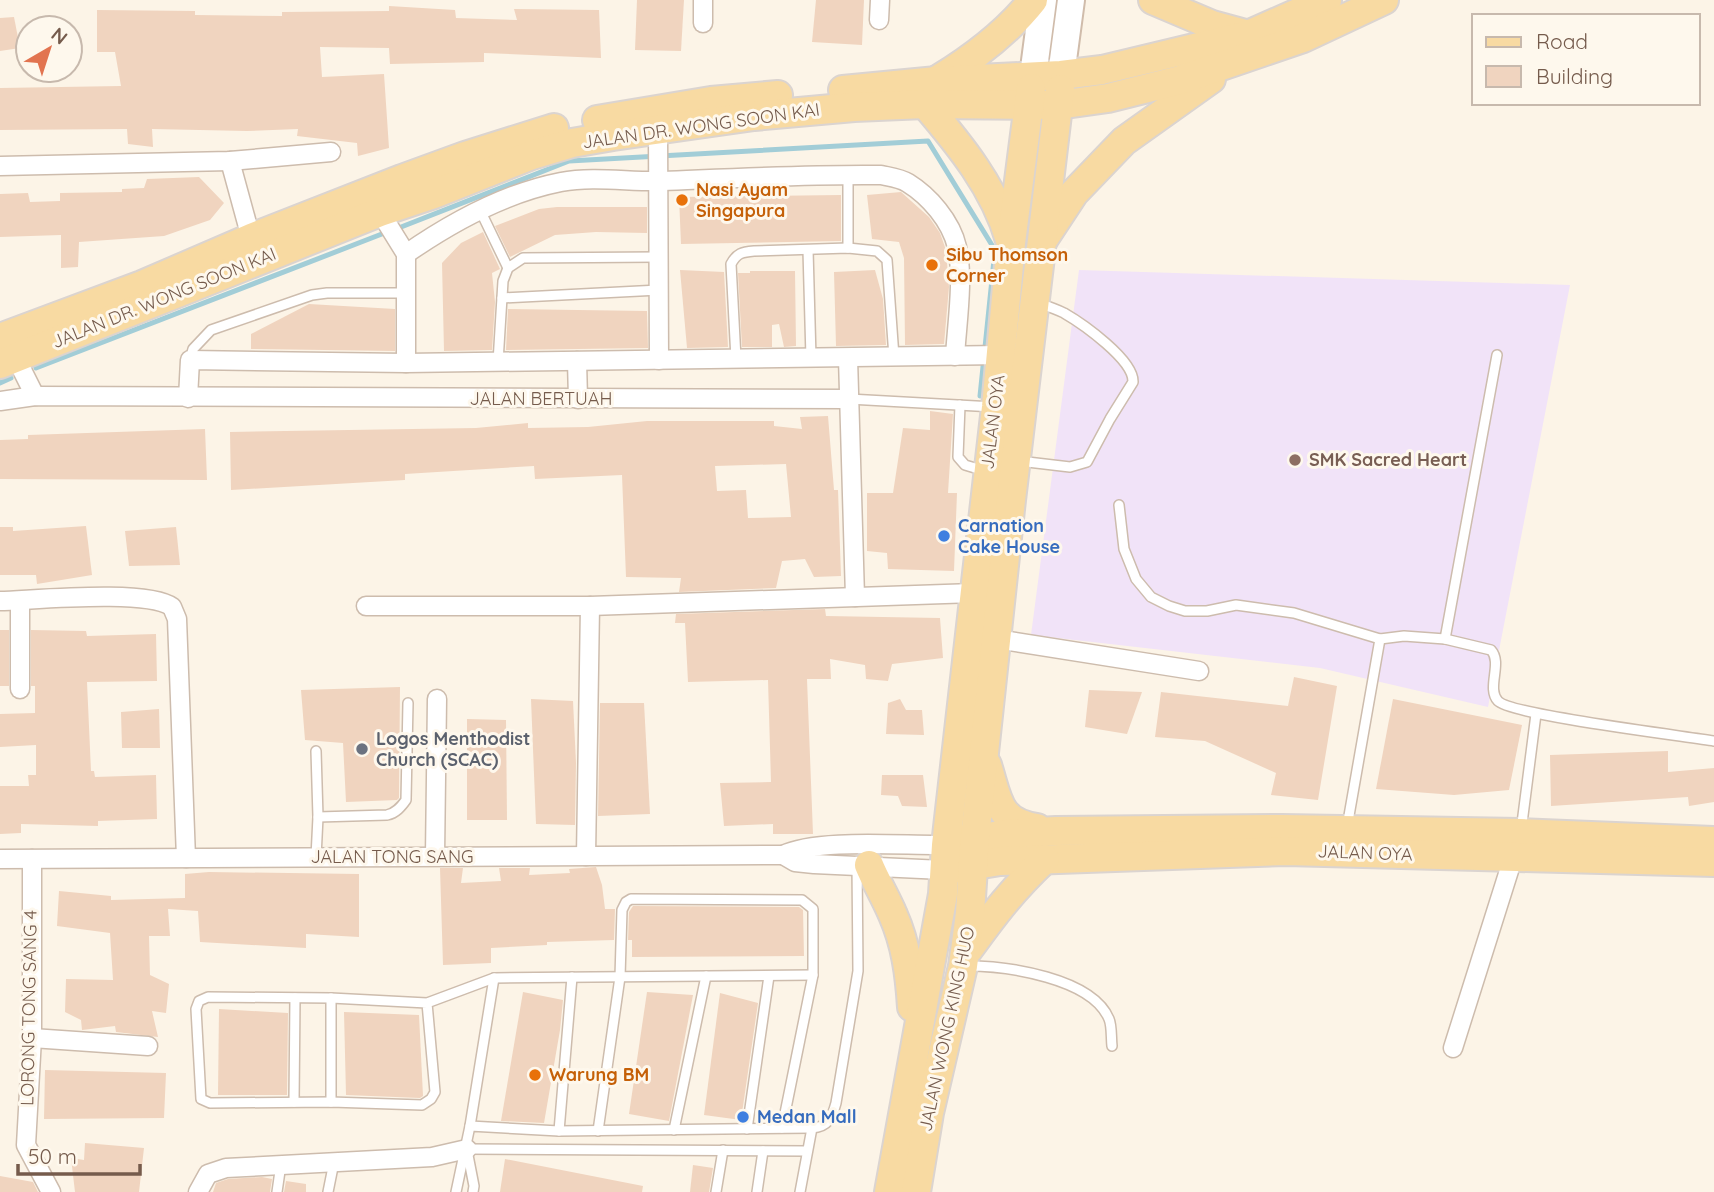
<svg xmlns="http://www.w3.org/2000/svg" width="1714" height="1192" font-family="Quicksand,sans-serif">
<style>
.education{fill:#f1e3f8}
.lines{fill:none;stroke-linecap:round;stroke-linejoin:round}
.stream{stroke:#a2cdd7;stroke-width:5}
.building{fill:#f0d4bf;fill-rule:evenodd}
.lane-casing{stroke:#cdbcad;stroke-width:12}
.street-casing{stroke:#cdbcad;stroke-width:21}
.secondary-casing{stroke:#d0bcab;stroke-width:30}
.primary-casing{stroke:#dbd4d0;stroke-width:32}
.lane{stroke:#fff;stroke-width:9}
.street{stroke:#fff;stroke-width:18}
.secondary{stroke:#fff;stroke-width:26}
.primary{stroke:#f8daa2;stroke-width:28}
.food-dot{fill:#e8710a;stroke:#fef8ed;stroke-width:2.5}
.education-dot{fill:#8d6e63;stroke:#fef8ed;stroke-width:2.5}
.shop-dot{fill:#3f7fe0;stroke:#fef8ed;stroke-width:2.5}
.worship-dot{fill:#6b7280;stroke:#fef8ed;stroke-width:2.5}
.labels{text-anchor:middle;stroke-width:6;stroke-linejoin:round;paint-order:stroke}
.street-label{font-size:18px;fill:#755b4c;stroke:#fef8ed}
.food-label{font-size:18px;font-weight:bold;fill:#c56008;stroke:#fef8ed;text-anchor:start}
.education-label{font-size:18px;font-weight:bold;fill:#785e54;stroke:#fef8ed;text-anchor:start}
.shop-label{font-size:18px;font-weight:bold;fill:#366cbe;stroke:#fef8ed;text-anchor:start}
.worship-label{font-size:18px;font-weight:bold;fill:#5b616d;stroke:#fef8ed;text-anchor:start}
</style>
<rect width="100%" height="100%" fill="#fcf4e7"/>
<polygon class="education" points="1079,270 1570,285 1488,707 1320,668 1031,635"/>
<g class="lines">
<g class="stream">
<polyline points="396,229 569,161 928,141 995,250 980,396"/>
<polyline points="36,368 387,232"/>
<polyline points="0,383 11,378"/>
</g>
</g>
<g class="building">
<polygon points="637,0 684,0 681,51 635,50"/>
<polygon points="816,0 864,0 862,45 812,42"/>
<polygon points="389,6 455,10 456,18 517,20 514,9 599,10 601,58 484,53 484,62 390,64 389,48 320,47 322,77 384,74 389,148 358,156 357,143 297,136 298,129 247,131 152,129 153,147 128,144 127,129 0,130 0,88 121,86 115,52 97,52 97,10 195,11 195,15 282,16 282,12 389,11"/>
<polygon points="14,17 20,48 0,51 0,18"/>
<polygon points="199,177 224,203 210,220 164,236 79,242 78,267 61,268 61,235 0,237 0,194 28,193 30,202 60,201 60,193 122,192 122,189 144,188 147,179"/>
<polygon points="901,192 929,217 940,233 946,250 949,287 944,344 905,345 904,258 899,242 872,239 867,195"/>
<polygon points="841,195 841,241 681,244 679,197"/>
<polygon points="557,207 647,207 647,233 596,232 555,235 510,257 495,226 539,209"/>
<polygon points="483,232 500,269 492,273 495,302 492,350 444,351 442,263 461,243"/>
<polygon points="680,270 724,272 728,347 687,348"/>
<polygon points="875,270 883,299 886,345 836,346 834,272"/>
<polygon points="750,271 795,271 796,346 784,347 779,324 772,325 772,347 742,347 738,273 750,273"/>
<polygon points="309,304 395,309 395,351 251,349 251,334"/>
<polygon points="508,309 647,311 648,348 506,350"/>
<polygon points="930,411 953,414 948,493 957,493 954,571 888,569 887,553 867,551 867,493 893,493 903,428 930,430"/>
<path d="M828,416L834,490H838L841,576L814,577L805,559L782,561L776,588L679,592L681,578L626,577L622,475L535,479L534,466L405,474V480L231,490L230,432L476,428L528,423V428L588,427L647,421H774V426L802,429L800,417ZM786,464L791,517L748,518L746,490L717,491L715,466Z"/>
<polygon points="205,429 207,480 0,479 0,440 28,439 28,435"/>
<polygon points="86,526 92,575 37,584 36,575 0,575 0,527 13,527 13,531"/>
<polygon points="176,527 180,565 129,566 125,531"/>
<polygon points="825,609 826,616 940,618 943,658 892,664 888,681 866,679 865,665 830,659 831,679 807,679 813,834 773,834 773,824 724,826 720,783 771,782 768,680 688,682 685,623 675,623 676,614"/>
<rect x="0" y="630" width="9" height="56"/>
<polygon points="31,630 86,631 87,636 156,634 157,681 87,682 91,771 94,771 95,777 156,775 157,819 98,821 98,826 21,824 21,833 0,834 0,786 29,786 28,775 36,775 36,745 0,747 0,714 35,713 35,686 31,686"/>
<polygon points="1294,677 1337,686 1318,800 1271,795 1276,773 1205,741 1155,737 1161,692 1288,706"/>
<polygon points="400,687 399,798 397,800 346,802 343,743 305,740 301,690"/>
<polygon points="1089,690 1142,692 1127,734 1085,727"/>
<polygon points="531,699 573,701 576,763 575,825 536,824"/>
<polygon points="900,699 906,710 922,710 924,735 886,734 888,703"/>
<polygon points="1393,699 1522,725 1509,790 1454,795 1376,789"/>
<polygon points="600,703 644,703 650,814 598,816"/>
<polygon points="159,709 160,748 122,748 121,712"/>
<polygon points="467,719 506,720 507,820 467,820"/>
<polygon points="1668,751 1668,772 1714,768 1714,802 1689,806 1688,797 1551,806 1550,755"/>
<polygon points="882,775 923,775 927,807 902,806 898,796 881,795"/>
<polygon points="596,867 602,885 605,909 615,909 614,940 547,942 547,945 491,948 491,963 443,965 440,868 463,868 461,883 501,881 499,868 530,868 529,875 570,873 569,869"/>
<polygon points="209,872 359,874 359,937 306,934 306,948 200,942 198,911 168,909 170,936 149,936 150,975 169,984 166,1013 152,1011 158,1037 116,1032 115,1026 82,1030 81,1020 65,1012 66,979 113,980 110,933 57,926 59,891 111,896 111,900 185,898 185,874"/>
<polygon points="633,906 799,907 803,910 804,956 632,957 632,940 628,940 629,912"/>
<polygon points="523,992 563,1000 560,1030 544,1123 501,1121"/>
<polygon points="647,992 693,995 669,1121 629,1114"/>
<polygon points="720,993 758,1003 741,1120 704,1115"/>
<polygon points="219,1009 288,1013 287,1095 218,1095"/>
<polygon points="344,1012 419,1015 423,1096 420,1098 346,1095"/>
<polygon points="45,1070 166,1073 164,1118 44,1119"/>
<polygon points="85,1143 144,1148 139,1192 75,1192 71,1158 84,1160"/>
<polygon points="505,1159 643,1186 642,1192 500,1192"/>
<polygon points="693,1165 713,1168 709,1192 690,1192"/>
<polygon points="0,1176 33,1182 38,1192 0,1192"/>
<polygon points="262,1177 272,1179 270,1192 213,1192 216,1183 228,1179"/>
<polygon points="286,1181 306,1184 306,1192 284,1192"/>
</g>
<g class="lines">
<g class="lane-casing">
<g id="lane">
<polyline points="848,174 848,248"/>
<polyline points="480,210 508,268"/>
<polyline points="808,250 811,358"/>
<polyline points="502,298 659,290"/>
<path d="M736,359L731,264C737,253 742,252 754,251L848,248L877,251L887,260L894,357"/>
<polyline points="190,360 193,349 211,330 312,295 327,293 406,293"/>
<polyline points="498,362 503,281 508,268 523,258 658,257"/>
<polyline points="849,399 994,407"/>
<polyline points="960,405 958,457 965,465 985,471"/>
<path d="M1019,461L1070,467L1087,462L1110,419L1133,382C1134,360 1083,324 1064,313C1056,309 1047,306 1038,303"/>
<polyline points="1119,505 1124,549 1136,579 1151,597 1169,606 1185,611 1207,611 1236,605 1294,613 1380,639 1404,636 1445,639 1497,355"/>
<path d="M1445,639L1491,650C1503,663 1486,688 1498,701C1511,715 1684,736 1714,741"/>
<path d="M318,817L387,815C396,813 401,807 406,800L408,703"/>
<polyline points="1347,827 1380,639"/>
<polyline points="1521,831 1536,714"/>
<polyline points="316,857 318,817 316,751"/>
<path d="M968,966C1007,966 1092,978 1109,1019C1112,1026 1111,1037 1112,1046"/>
<polyline points="427,1003 435,1092 431,1099 422,1105 331,1102 210,1103 201,1099 196,1009 199,1001 208,997 331,998 427,1003 494,978 813,975"/>
<polyline points="294,1102 295,998"/>
<polyline points="331,1102 331,998"/>
<polyline points="470,1126 494,978"/>
<polyline points="747,1129 769,976"/>
<polyline points="674,1130 706,976"/>
<polyline points="559,1131 572,977"/>
<polyline points="598,1131 620,977 622,910 626,902 631,899 802,900 813,909 813,975 782,1128"/>
<polyline points="467,1149 807,1151"/>
<polyline points="467,1150 474,1186 473,1192"/>
<polyline points="277,1192 281,1164"/>
<polyline points="328,1192 334,1162"/>
<path d="M456,1192L470,1126L559,1131L812,1128C828,1127 832,1118 836,1103L858,971L857,865"/>
<polyline points="716,1192 723,1150"/>
<polyline points="757,1192 763,1151"/>
<polyline points="800,1192 812,1128"/>
</g>
</g>
<g class="street-casing">
<g id="street">
<polyline points="879,20 880,0"/>
<polyline points="703,23 703,0"/>
<polyline points="658,130 659,360"/>
<polyline points="230,161 251,238"/>
<polyline points="0,166 230,161 331,152"/>
<polyline points="380,212 406,254 406,363"/>
<path d="M406,254C452,222 505,193 561,182C594,176 629,182 662,181C735,178 808,174 881,175C890,177 900,178 908,183C929,196 951,221 957,247C964,279 957,323 955,356"/>
<polyline points="16,358 35,396"/>
<polyline points="848,358 855,597"/>
<polyline points="577,361 578,399"/>
<polyline points="188,398 190,360 406,363 1001,355"/>
<polyline points="0,401 35,396 849,399"/>
<path d="M0,601C35,600 148,589 172,607L177,619L186,858"/>
<polyline points="20,601 20,689"/>
<polyline points="366,606 590,606 974,593"/>
<polyline points="996,639 1199,671"/>
<polyline points="783,855 795,862 814,864 943,870"/>
<polyline points="435,856 437,699"/>
<polyline points="586,856 590,606"/>
<path d="M0,859L783,855C817,838 905,846 946,845"/>
<polyline points="32,859 32,1038 26,1145 51,1192"/>
<polyline points="32,1038 148,1046"/>
<polyline points="1453,1048 1513,858"/>
<polyline points="198,1192 208,1174 226,1168 432,1157 467,1149"/>
</g>
</g>
<g class="secondary-casing">
<g id="secondary">
<polyline points="1061,75 1071,0"/>
<polyline points="1033,76 1043,0"/>
</g>
</g>
<g class="primary-casing">
<g id="primary">
<polyline points="1153,0 1212,25 1245,34"/>
<path d="M939,79C975,57 1007,33 1033,0"/>
<polyline points="843,90 937,81 1061,75 1102,70 1248,35 1327,0"/>
<path d="M925,104C960,145 995,188 1010,240"/>
<polyline points="597,120 711,101 778,95"/>
<polyline points="1043,240 1074,193 1124,141 1211,79"/>
<polyline points="0,338 142,285 251,238 402,179 465,156 554,128"/>
<polyline points="0,364 380,212 434,194 532,155 572,143 613,136 754,116 854,107 925,104 1058,105 1108,98 1180,80 1303,38 1384,0"/>
<path d="M987,765C998,799 997,822 1037,828"/>
<polyline points="959,842 1006,834 1056,831 1282,829 1520,833 1714,841"/>
<path d="M869,865C876,882 886,898 893,915C906,944 910,975 912,1007"/>
<polyline points="957,868 1000,861 1286,851 1714,862"/>
<path d="M968,950C994,914 1013,889 1045,859"/>
<polyline points="889,1192 943,894 946,845 996,407 1011,243 1031,88"/>
<polyline points="916,1192 929,1113 963,966 970,913 975,837 1011,500 1060,89"/>
</g>
</g>
<use href="#lane" class="lane"/>
<use href="#street" class="street"/>
<use href="#secondary" class="secondary"/>
<use href="#primary" class="primary"/>
</g>
<g class="food-dot">
<circle cx="682" cy="200" r="7"/>
<circle cx="932" cy="265" r="7"/>
<circle cx="535" cy="1075" r="7"/>
</g>
<circle class="education-dot" cx="1295" cy="460" r="7"/>
<g class="shop-dot">
<circle cx="944" cy="536" r="7"/>
<circle cx="743" cy="1117" r="7"/>
</g>
<circle class="worship-dot" cx="362" cy="749" r="7"/>
<g class="labels">
<g class="street-label">
<text transform="translate(701 126) rotate(-8)" y="6">JALAN DR. WONG SOON KAI</text>
<text transform="translate(164 298) rotate(-22)" y="6">JALAN DR. WONG SOON KAI</text>
<text x="541" y="405">JALAN BERTUAH</text>
<text transform="translate(993 422) rotate(-83)" y="6">JALAN OYA</text>
<text transform="translate(1365 853) rotate(2)" y="6">JALAN OYA</text>
<text x="392" y="863">JALAN TONG SANG</text>
<text transform="translate(29 1008) rotate(-89)" y="6">LORONG TONG SANG 4</text>
<text transform="translate(947 1029) rotate(-78)" y="6">JALAN WONG KING HUO</text>
</g>
<g class="food-label">
<text x="696" y="196">Nasi Ayam<tspan x="696" dy="21">Singapura</tspan></text>
<text x="946" y="261">Sibu Thomson<tspan x="946" dy="21">Corner</tspan></text>
<text x="549" y="1081">Warung BM</text>
</g>
<g class="education-label">
<text x="1309" y="466">SMK Sacred Heart</text>
</g>
<g class="shop-label">
<text x="958" y="532">Carnation<tspan x="958" dy="21">Cake House</tspan></text>
<text x="757" y="1123">Medan Mall</text>
</g>
<g class="worship-label">
<text x="376" y="745">Logos Menthodist<tspan x="376" dy="21">Church (SCAC)</tspan></text>
</g>
</g>
<rect x="1472" y="14" width="228" height="91" fill="#fef8ed" stroke="#c7b9ad" stroke-width="2"/>
<rect x="1486" y="37" width="35" height="10" fill="#f8daa2" stroke="#c7b9ad" stroke-width="2"/>
<text x="1536" y="49" font-size="21" fill="#755b4c">Road</text>
<rect x="1486" y="66" width="35" height="21" fill="#f0d4bf" stroke="#c7b9ad" stroke-width="2"/>
<text x="1536" y="84" font-size="21" fill="#755b4c">Building</text>
<g transform="translate(49 49) rotate(39)"><circle r="33" fill="#fef8ed" stroke="#c7b9ad" stroke-width="2"/>
<path d="M0-5L12 26L0 18L-12 26Z" fill="#e27450"/>
<text y="-10" font-size="19" font-weight="bold" text-anchor="middle" fill="#755b4c">N</text>
</g>
<path d="M18 1164v10h122v-10" fill="none" stroke="#755b4c" stroke-width="3.5"/>
<text x="28" y="1164" font-size="21" fill="#755b4c" stroke="#fef8ed" stroke-width="5" paint-order="stroke">50 m</text>
</svg>
